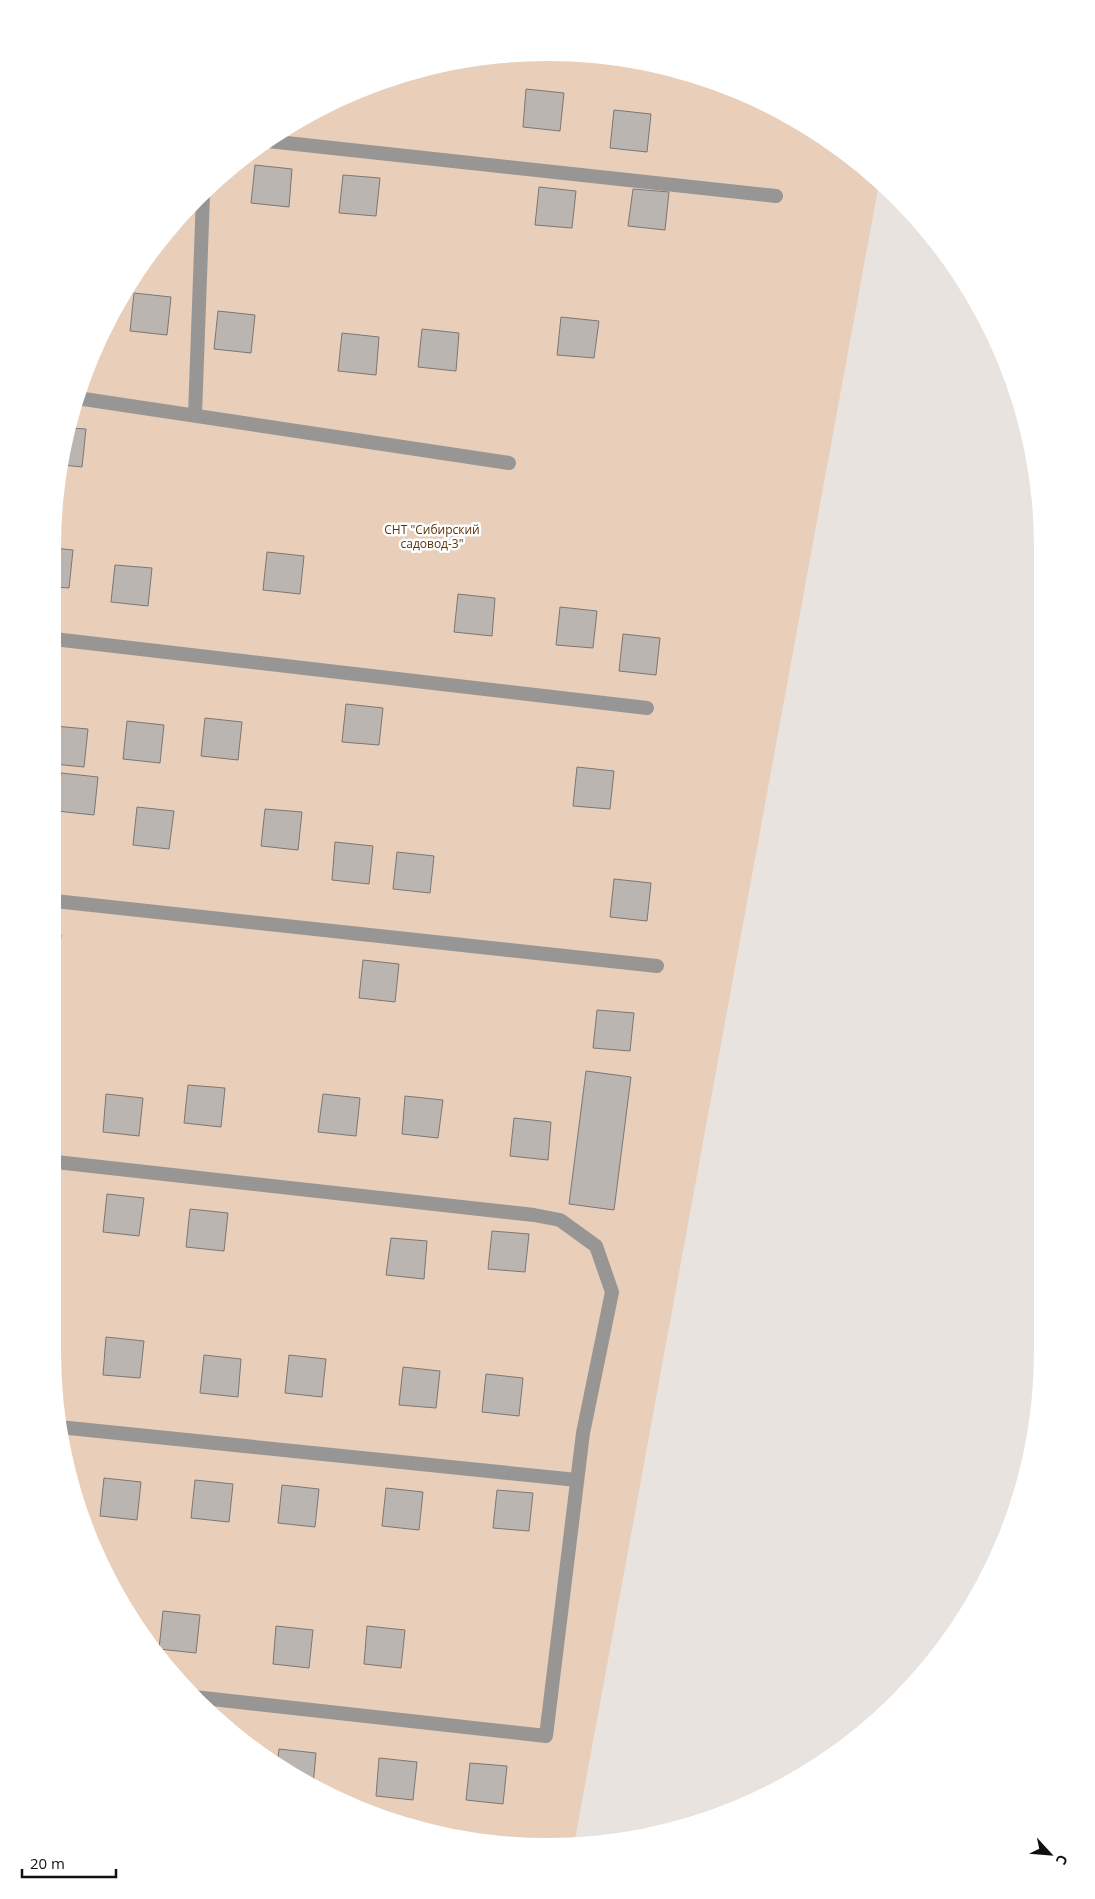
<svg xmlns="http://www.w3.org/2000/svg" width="1095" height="1899" font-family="'Open Sans',sans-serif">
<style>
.green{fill:#e9ceb9}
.building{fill:#bbb5b1;stroke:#7c7774}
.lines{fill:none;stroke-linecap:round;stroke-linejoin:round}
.lane{stroke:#989695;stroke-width:14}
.labels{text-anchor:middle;stroke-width:5;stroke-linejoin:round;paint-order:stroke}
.park-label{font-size:12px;fill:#5b330a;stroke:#fff}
</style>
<rect width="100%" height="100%" fill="#e8e3df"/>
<polygon class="green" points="515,54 612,57 707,79 795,119 879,183 574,1845 483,1842 419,1830 329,1796 272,1763 198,1702 155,1653 104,1571 79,1510 57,1416 54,515 79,389 119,300 176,221 246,155 329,103 420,69"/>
<g class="building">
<polygon points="526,89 564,93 560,131 523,127"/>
<polygon points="614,110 651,114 647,152 610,148"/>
<polygon points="255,165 292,169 289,207 251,203"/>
<polygon points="343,175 380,178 376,216 339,213"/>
<polygon points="539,187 576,191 572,228 535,225"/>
<polygon points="633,189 669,192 665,230 628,226"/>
<polygon points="134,293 171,297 167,335 130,331"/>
<polygon points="218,311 255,315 251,353 214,349"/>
<polygon points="561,317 599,321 594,358 557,355"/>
<polygon points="422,329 459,333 456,371 418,367"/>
<polygon points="342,333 379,337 376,375 338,371"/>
<polygon points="71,428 86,429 82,467 63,465"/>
<polygon points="54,548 73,550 69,588 54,587"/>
<polygon points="267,552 304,556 300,594 263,590"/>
<polygon points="115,565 152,568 148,606 111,602"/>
<polygon points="458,594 495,598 492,636 454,632"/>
<polygon points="560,607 597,611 593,648 556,645"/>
<polygon points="623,634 660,638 656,675 619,671"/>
<polygon points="346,704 383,708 379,745 342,742"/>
<polygon points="205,718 242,722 238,760 201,756"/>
<polygon points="127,721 164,725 160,763 123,759"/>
<polygon points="54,726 88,729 84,767 54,764"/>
<polygon points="577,767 614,771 610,809 573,806"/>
<polygon points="61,773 98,777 94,815 57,811"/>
<polygon points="137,807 174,811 169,849 133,845"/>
<polygon points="265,809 302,812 298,850 261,846"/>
<polygon points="335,842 373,846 369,884 332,880"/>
<polygon points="397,852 434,856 430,893 393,889"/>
<polygon points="614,879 651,883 647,921 610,917"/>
<polygon points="55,934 61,935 57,973 55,973"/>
<polygon points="363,960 399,964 395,1002 359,998"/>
<polygon points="597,1010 634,1013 630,1051 593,1048"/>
<polygon points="586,1071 631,1077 614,1210 569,1204"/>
<polygon points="188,1085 225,1088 221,1127 184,1123"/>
<polygon points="56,1087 60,1087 56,1125"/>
<polygon points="106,1094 143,1098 139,1136 103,1132"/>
<polygon points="323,1094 360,1098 356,1136 318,1132"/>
<polygon points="405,1096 443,1100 438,1138 402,1134"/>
<polygon points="514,1118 551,1122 548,1160 510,1156"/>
<polygon points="107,1194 144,1198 139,1236 103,1232"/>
<polygon points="190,1209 228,1213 224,1251 186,1247"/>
<polygon points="492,1231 529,1234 525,1272 488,1269"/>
<polygon points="391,1238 427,1241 424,1279 386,1275"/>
<polygon points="106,1337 144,1341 140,1378 103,1375"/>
<polygon points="204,1355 241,1359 238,1397 200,1393"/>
<polygon points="289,1355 326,1359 322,1397 285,1393"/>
<polygon points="403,1367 440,1371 436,1408 399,1405"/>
<polygon points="486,1374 523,1378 519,1416 482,1412"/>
<polygon points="104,1478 141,1482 137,1520 100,1516"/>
<polygon points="195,1480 233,1484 229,1522 191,1518"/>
<polygon points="282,1485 319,1489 315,1527 278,1523"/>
<polygon points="386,1488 423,1492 419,1530 382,1526"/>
<polygon points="497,1490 533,1493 529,1531 493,1528"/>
<polygon points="163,1611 200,1615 196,1653 159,1649"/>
<polygon points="276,1626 313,1630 309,1668 273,1664"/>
<polygon points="367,1626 405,1630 401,1668 364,1664"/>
<polygon points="279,1749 316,1753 313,1786 277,1766"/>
<polygon points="379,1758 417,1762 413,1800 376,1796"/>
<polygon points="470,1763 507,1766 503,1804 466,1800"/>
</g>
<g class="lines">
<g class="lane">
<polyline points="268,141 776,196"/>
<polyline points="77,398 509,463"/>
<polyline points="195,415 203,195"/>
<polyline points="54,639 647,708"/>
<polyline points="55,901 657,966"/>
<polyline points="56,1162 534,1215 560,1220 596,1246 612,1292 583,1433 546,1736 194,1697"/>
<polyline points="59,1427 577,1480"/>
</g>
</g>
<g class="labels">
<g class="park-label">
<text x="432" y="534">СНТ "Сибирский<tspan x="432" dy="14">садовод-3"</tspan></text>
</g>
</g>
<path d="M0 0H1095V1899H0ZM547 61H548A486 486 0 0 1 1034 547V1352A486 486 0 0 1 548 1838H547A486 486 0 0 1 61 1352V547A486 486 0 0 1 547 61Z" fill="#fff" fill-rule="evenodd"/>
<g transform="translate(1050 1854) rotate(116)" stroke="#ffffff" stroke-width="4" paint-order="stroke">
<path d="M0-4L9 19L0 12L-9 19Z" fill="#12100f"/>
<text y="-8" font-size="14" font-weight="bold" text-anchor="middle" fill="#12100f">С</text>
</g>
<path d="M22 1869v8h94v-8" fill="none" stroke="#12100f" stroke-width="2.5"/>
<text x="30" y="1869" font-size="15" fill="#12100f" stroke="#ffffff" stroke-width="4" paint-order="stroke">20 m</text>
</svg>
